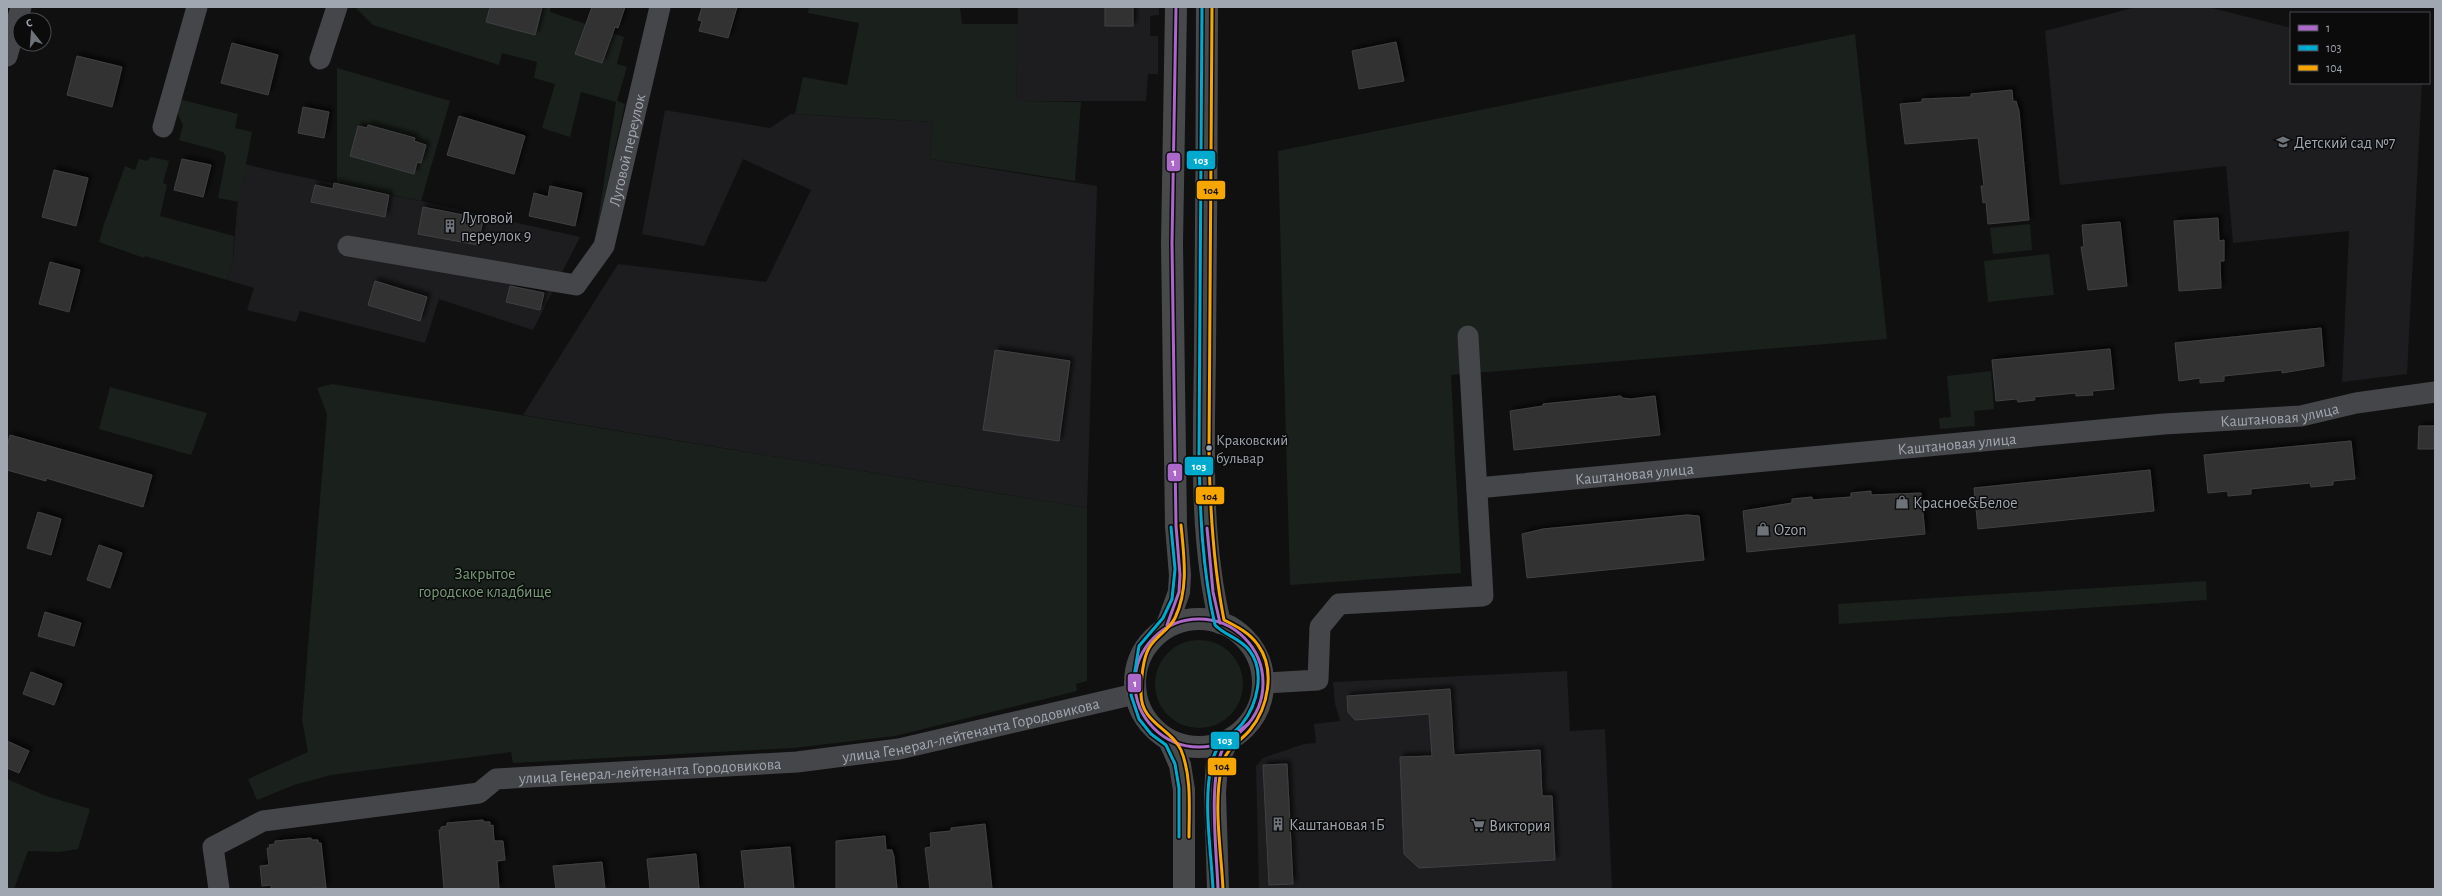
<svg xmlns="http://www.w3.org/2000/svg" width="2442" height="896" font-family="'Alegreya Sans',sans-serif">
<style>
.built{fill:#1d1d1f}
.green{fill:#1a201b}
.building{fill:#313133;stroke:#404144;filter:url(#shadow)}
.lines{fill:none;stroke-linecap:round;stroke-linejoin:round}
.minor{stroke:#454649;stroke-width:21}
.primary{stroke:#47494b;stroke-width:22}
.bus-1-casing{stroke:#0b0b0c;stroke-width:6}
.bus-2-casing{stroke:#0b0b0c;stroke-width:6}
.bus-3-casing{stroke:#0b0b0c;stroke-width:6}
.bus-1{stroke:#ac68c9;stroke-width:3}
.bus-2{stroke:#00a9ce;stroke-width:3}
.bus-3{stroke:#f7a600;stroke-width:3}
.bus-dot{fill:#a1a7b1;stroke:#0b0b0c;stroke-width:1.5}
.labels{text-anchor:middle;stroke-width:3;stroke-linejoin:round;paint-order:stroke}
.bus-label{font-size:15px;fill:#a1a7b1;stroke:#0b0b0c;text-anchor:start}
.poi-label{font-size:16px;fill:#a1a7b1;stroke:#0b0b0c;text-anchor:start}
.street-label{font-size:16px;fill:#a1a7b1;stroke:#0b0b0c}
.park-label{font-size:16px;fill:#799c7a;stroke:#0b0b0c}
.line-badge{stroke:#0b0b0c;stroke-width:1.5}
.badge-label{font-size:11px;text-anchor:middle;font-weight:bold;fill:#fff}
.pale-badge-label{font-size:11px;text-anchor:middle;font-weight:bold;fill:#111}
</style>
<defs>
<filter id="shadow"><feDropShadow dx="3.5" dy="-3.5" stdDeviation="2" flood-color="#0009"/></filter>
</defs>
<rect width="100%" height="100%" fill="#101011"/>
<g class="built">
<polygon points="1018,7 1159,7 1159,15 1150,16 1150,36 1158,36 1158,74 1148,74 1146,101 1016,101"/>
<polygon points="2136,7 2208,7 2291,28 2291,83 2422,83 2407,374 2342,382 2349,231 2233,243 2226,166 2060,185 2045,31"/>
<polygon points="665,110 770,128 791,114 933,122 930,159 1097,186 1087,508 523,415 618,264 766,282 811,190 743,159 704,246 642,234"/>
<polygon points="245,164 278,172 421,201 580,237 533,330 439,299 425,343 300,311 296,322 247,310 254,288 227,280 233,260 237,208"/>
<polygon points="1567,671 1570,731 1605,729 1612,889 1259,889 1256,766 1263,758 1304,744 1316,743 1314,724 1340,721 1335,704 1333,682"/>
</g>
<g class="green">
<polygon points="355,7 550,7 550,12 624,37 617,64 627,67 617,101 625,104 595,240 616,102 581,92 570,137 542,128 555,84 534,78 537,62 502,53 499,65 373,25"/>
<polygon points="809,7 960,7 962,24 1018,24 1016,101 1081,102 1075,181 930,159 933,122 795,114 803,77 847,85 859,23 808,13"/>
<polygon points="1855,34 1887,339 1451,375 1461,573 1290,585 1278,151"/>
<polygon points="337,68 450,101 421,201 337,183"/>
<polygon points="178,99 238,114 235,128 252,132 239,202 218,198 226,157 223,152 179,140 183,125 176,110"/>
<polygon points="151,157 169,161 163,183 167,185 160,216 234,236 233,260 227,280 145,256 144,258 99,242 103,227 125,166 135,170 139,159 147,161"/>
<polygon points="2030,224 2032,250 1993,254 1990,228"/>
<polygon points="2049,254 2054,295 1988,302 1984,261"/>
<polygon points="1991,371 1994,409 1974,411 1975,426 1940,429 1939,418 1951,417 1947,376"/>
<polygon points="332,384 1087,508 1087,681 1076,684 1077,691 895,736 793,748 513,763 511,752 331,775 294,785 257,800 248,779 308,752 302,720 327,414 317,388"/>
<polygon points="110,387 207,413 191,455 99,429"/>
<polygon points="2206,581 2207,600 1839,624 1838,604"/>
<circle cx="1199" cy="684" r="44"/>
<polygon points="7,779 46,796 90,809 78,849 60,852 28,851 14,889 7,889"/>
</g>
<g class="building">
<polygon points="490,7 542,7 535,35 486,22"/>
<polygon points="592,7 625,7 618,28 615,27 602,63 575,54"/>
<polygon points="702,7 737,7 728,38 699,31 702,21 698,20"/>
<rect x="1105" y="7" width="28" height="19"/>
<polygon points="1396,42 1404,81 1359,89 1352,51"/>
<polygon points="232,43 278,55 268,95 221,83"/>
<polygon points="77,56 122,67 112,107 67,95"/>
<polygon points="2012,90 2013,102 2016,101 2019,111 2029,220 1988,224 1986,202 1983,203 1981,186 1984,186 1978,138 1905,144 1900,104 1922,102 1922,99 1971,97 1971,94"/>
<polygon points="303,107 329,112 324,138 298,133"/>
<polygon points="459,116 525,136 514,174 447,155"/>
<polygon points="368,125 415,138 414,141 426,145 421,163 417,162 414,174 350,156 358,126 367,128"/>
<polygon points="182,159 211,165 203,197 174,190"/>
<polygon points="54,170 88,178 76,226 42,217"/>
<polygon points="334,183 389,195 385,217 311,202 315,185 333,189"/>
<polygon points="550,186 582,193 575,226 529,216 534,193 548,197"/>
<polygon points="423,207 483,219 478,245 418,234"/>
<polygon points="2218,218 2219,241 2224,240 2224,261 2220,261 2221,288 2179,291 2174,221"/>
<polygon points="2120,222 2127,286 2088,290 2081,247 2084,247 2082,225"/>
<polygon points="50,262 80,270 69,312 39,304"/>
<polygon points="375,281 427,297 420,321 368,305"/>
<polygon points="510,286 544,293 540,310 506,302"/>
<polygon points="2321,328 2324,366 2282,373 2282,370 2224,376 2224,381 2200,383 2200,378 2179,381 2175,343"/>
<polygon points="2110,349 2114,389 2092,391 2093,395 2076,396 2076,393 2034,397 2035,400 2018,402 2017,399 1996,401 1992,360"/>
<polygon points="995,350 1070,361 1059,441 983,430"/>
<polygon points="1621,396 1622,398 1631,399 1655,396 1660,435 1514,450 1510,411 1543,406 1543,404"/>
<polygon points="2419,426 2435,426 2435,449 2418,449"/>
<polygon points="10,435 152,475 143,507 46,478 46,481 7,470 7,447"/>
<polygon points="2351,441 2355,479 2333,481 2333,485 2311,487 2310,483 2251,489 2251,494 2228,496 2228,491 2208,493 2204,455"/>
<polygon points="2150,470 2154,511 1978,529 1974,488"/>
<polygon points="1871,491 1871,495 1921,493 1925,534 1747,552 1743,511 1792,503 1792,499 1812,497 1812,500 1851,497 1851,493"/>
<polygon points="38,512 61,519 51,555 27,548"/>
<polygon points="1687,515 1699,516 1704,560 1527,578 1522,534 1543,529"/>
<polygon points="99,545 122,553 110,588 87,580"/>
<polygon points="45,612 81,623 74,646 38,636"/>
<polygon points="31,672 62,684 54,705 23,694"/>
<polygon points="1450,689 1454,755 1540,750 1542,796 1552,796 1555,860 1419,868 1404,854 1400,757 1432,756 1429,714 1355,720 1348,712 1347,696"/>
<polygon points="7,741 29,751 19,773 7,768"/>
<polygon points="1287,764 1293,884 1269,885 1263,765"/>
<polygon points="483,820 484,822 490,822 490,826 493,825 494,841 503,841 505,860 497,861 499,889 444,889 439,830 441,830 441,827 447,826 447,823"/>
<polygon points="985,824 992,889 930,889 925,848 931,847 930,833 951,831 951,828"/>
<polygon points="885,836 886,850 892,850 894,857 897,889 836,889 836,841"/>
<polygon points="311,838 312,840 318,840 318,843 321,843 326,888 271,889 271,885 262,886 260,866 269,865 267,848 270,848 269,845 275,844 275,841"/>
<polygon points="790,847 794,889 745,889 741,851"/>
<polygon points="696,854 699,889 650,889 647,859"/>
<polygon points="602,862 605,889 556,889 553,866"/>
</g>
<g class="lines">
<g class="minor">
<polyline points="7,56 21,7"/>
<polyline points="320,59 337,7"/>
<polyline points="163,127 197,7"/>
<path id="s1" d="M348,246L576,285L604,246L660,7"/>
<path id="s2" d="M1477,488L2164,424L2301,416L2356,403L2435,392"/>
<polyline points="1264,683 1318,680 1320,627 1339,604 1483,596 1468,336"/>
<path id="s3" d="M219,889L213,847L263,821L479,793L496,779L797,762L899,749L1135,694"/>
</g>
<g class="primary">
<path d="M1207,7C1207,122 1206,236 1205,351C1204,441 1199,535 1220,623"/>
<circle cx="1199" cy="683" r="64"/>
<polyline points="1167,625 1179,592 1180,575 1176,526 1172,243 1176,7"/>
<polyline points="1170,742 1180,765 1184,790 1184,889"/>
<polyline points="1218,889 1215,793 1217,763 1227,742"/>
</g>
<g class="bus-1-casing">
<g id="bus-1">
<polyline points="1207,528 1213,592 1220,623"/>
<circle cx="1199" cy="683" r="64"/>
<polyline points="1167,625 1179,592 1180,575 1176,526 1172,243 1176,7"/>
<path d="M1218,889C1217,854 1206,768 1227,742C1232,735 1241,730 1248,724"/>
</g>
</g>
<g class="bus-2-casing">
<g id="bus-2">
<path d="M1202,7L1199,453C1200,511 1202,569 1215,625C1224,635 1240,638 1249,650C1266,671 1257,705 1242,724C1232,736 1218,742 1213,758C1202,799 1211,847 1213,889"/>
<polyline points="1171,527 1175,569 1172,599 1163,618 1139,646 1131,695 1139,719 1151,734 1166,745 1175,764 1179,788 1179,837"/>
</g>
</g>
<g class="bus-3-casing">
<g id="bus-3">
<path d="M1212,7L1209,453C1210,510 1213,564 1224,620C1236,626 1250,633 1258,645C1276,670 1268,708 1250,730C1240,742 1226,748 1222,765C1213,805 1221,848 1223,889"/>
<path d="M1181,525C1184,556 1189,589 1175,618C1169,630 1156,636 1149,648C1143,658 1141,680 1141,692C1140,723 1171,728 1181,750C1192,777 1189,809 1189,837"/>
</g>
</g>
<use href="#bus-1" class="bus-1"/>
<use href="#bus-2" class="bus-2"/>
<use href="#bus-3" class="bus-3"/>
</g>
<defs>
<g id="school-bare" transform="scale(1.08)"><path d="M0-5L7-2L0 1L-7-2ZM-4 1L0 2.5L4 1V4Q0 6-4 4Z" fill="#6e7279" stroke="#0b0b0c" stroke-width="2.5" paint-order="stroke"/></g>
<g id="building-bare" transform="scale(1.08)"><path d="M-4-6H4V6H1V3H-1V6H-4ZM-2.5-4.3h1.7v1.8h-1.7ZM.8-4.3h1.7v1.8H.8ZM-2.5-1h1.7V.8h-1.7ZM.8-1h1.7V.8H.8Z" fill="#6e7279" stroke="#0b0b0c" stroke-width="2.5" paint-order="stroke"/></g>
<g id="shop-bare" transform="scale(1.08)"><path d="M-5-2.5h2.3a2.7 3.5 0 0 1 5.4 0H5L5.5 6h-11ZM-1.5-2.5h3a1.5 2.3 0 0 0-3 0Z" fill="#6e7279" stroke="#0b0b0c" stroke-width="2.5" paint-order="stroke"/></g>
<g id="supermarket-bare" transform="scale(1.08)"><path d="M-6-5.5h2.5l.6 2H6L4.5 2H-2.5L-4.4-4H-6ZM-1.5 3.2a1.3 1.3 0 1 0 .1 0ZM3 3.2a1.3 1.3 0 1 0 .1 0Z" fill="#6e7279" stroke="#0b0b0c" stroke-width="2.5" paint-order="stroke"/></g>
</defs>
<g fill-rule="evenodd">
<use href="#school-bare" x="2283" y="142"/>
<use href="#building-bare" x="450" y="226"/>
<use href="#shop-bare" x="1902" y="502"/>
<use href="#shop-bare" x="1763" y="529"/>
<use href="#building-bare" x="1278" y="824"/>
<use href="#supermarket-bare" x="1478" y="825"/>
</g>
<circle class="bus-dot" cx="1209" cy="448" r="3.5"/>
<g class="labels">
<g class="bus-label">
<text x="1216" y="445">Краковский<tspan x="1216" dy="18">бульвар</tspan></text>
</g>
<g class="poi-label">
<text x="2294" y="148">Детский сад №7</text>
<text x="461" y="223">Луговой<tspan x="461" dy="18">переулок 9</tspan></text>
<text x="1913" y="508">Красное&amp;Белое</text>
<text x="1774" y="535">Ozon</text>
<text x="1289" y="830">Каштановая 1Б</text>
<text x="1489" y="831">Виктория</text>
</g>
<g class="street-label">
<text dy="6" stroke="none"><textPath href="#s1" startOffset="378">Луговой переулок</textPath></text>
<text dy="6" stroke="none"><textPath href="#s2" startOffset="806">Каштановая улица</textPath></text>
<text dy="6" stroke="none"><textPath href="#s2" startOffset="482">Каштановая улица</textPath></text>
<text dy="6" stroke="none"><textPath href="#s2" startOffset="158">Каштановая улица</textPath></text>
<text dy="6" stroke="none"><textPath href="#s3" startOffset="817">улица Генерал-лейтенанта Городовикова</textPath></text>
<text dy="6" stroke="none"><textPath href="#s3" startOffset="493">улица Генерал-лейтенанта Городовикова</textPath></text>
</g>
<g class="park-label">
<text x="485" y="579">Закрытое<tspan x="485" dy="18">городское кладбище</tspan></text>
</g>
</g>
<g class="line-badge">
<rect x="1186" y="150" width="30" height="20" rx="4" fill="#00a9ce"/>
<rect x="1166" y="152" width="15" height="20" rx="4" fill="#ac68c9"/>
<rect x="1196" y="180" width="30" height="20" rx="4" fill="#f7a600"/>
<rect x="1184" y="456" width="30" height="20" rx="4" fill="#00a9ce"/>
<rect x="1167" y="463" width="16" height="19" rx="4" fill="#ac68c9"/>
<rect x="1195" y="486" width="30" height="19" rx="4" fill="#f7a600"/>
<rect x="1127" y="673" width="15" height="20" rx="4" fill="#ac68c9"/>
<rect x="1210" y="731" width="30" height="19" rx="4" fill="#00a9ce"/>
<rect x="1207" y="757" width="30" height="19" rx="4" fill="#f7a600"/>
</g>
<g class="badge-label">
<text x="1201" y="164">103</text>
<text x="1173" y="166">1</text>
<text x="1199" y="470">103</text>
<text x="1175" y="476">1</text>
<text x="1135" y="687">1</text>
<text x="1225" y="744">103</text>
</g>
<g class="pale-badge-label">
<text x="1211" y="194">104</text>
<text x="1210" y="500">104</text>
<text x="1222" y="770">104</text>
</g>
<rect width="2442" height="896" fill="none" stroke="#a1a7b1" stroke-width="16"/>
<rect x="2290" y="12" width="140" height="72" fill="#0b0b0c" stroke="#47494e"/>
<rect x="2298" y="25" width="20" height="6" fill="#ac68c9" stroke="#47494e"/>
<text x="2326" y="32" font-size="12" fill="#a1a7b1">1</text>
<rect x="2298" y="45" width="20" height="6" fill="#00a9ce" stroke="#47494e"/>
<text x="2326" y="52" font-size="12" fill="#a1a7b1">103</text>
<rect x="2298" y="65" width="20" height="6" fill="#f7a600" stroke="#47494e"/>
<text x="2326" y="72" font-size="12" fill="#a1a7b1">104</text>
<g transform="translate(32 32) rotate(343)"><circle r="19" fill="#0b0b0c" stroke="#47494e"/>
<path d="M0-3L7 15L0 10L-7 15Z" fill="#6e7279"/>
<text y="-6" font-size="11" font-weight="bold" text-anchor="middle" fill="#a1a7b1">С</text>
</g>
</svg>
